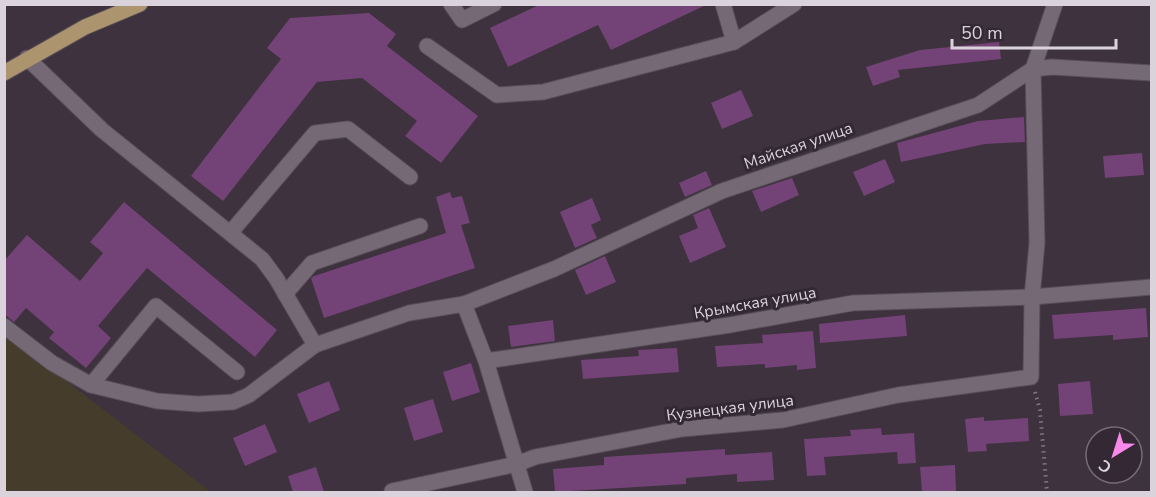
<svg xmlns="http://www.w3.org/2000/svg" width="1156" height="497" font-family="'Nunito Sans',sans-serif">
<style>
.medical{fill:#463c2c}
.building{fill:#734276}
.lines{fill:none;stroke-linecap:round;stroke-linejoin:round}
.minor-casing{stroke:#574e57;stroke-width:17}
.major-casing{stroke:#574e57;stroke-width:17}
.path{stroke:#7e757f;stroke-width:4;stroke-dasharray:1.5 4.5;stroke-linecap:butt}
.minor{stroke:#766976;stroke-width:15}
.major{stroke:#ac946f;stroke-width:15}
.labels{text-anchor:middle;stroke-width:6;stroke-linejoin:round;paint-order:stroke}
.street-label{font-size:16px;fill:#dbd3db;stroke:#332833}
</style>
<rect width="100%" height="100%" fill="#3d323e"/>
<polygon class="medical" points="5,334 211,492 5,492"/>
<g class="building">
<polygon points="541,4 708,4 611,50 598,25 508,67 490,28"/>
<polygon points="369,13 396,34 387,46 478,116 441,163 405,136 417,121 362,78 317,82 223,201 191,176 281,59 267,48 290,18"/>
<polygon points="999,42 1001,59 898,70 900,77 873,86 866,67 920,50"/>
<polygon points="741,90 753,116 722,129 711,103"/>
<polygon points="1024,117 1025,142 985,144 901,162 897,143 978,121"/>
<polygon points="1142,153 1144,175 1105,178 1103,156"/>
<polygon points="885,159 895,182 864,196 853,172"/>
<polygon points="706,171 712,185 685,197 679,183"/>
<polygon points="792,178 799,195 761,212 752,191"/>
<polygon points="450,192 452,198 462,196 470,223 461,225 475,268 324,318 311,278 314,276 446,233 436,197"/>
<polygon points="592,198 601,220 591,225 597,238 575,248 560,212"/>
<polygon points="124,202 277,330 255,357 147,268 98,326 111,338 86,368 49,338 54,332 26,308 14,322 4,314 4,261 27,235 80,281 103,253 90,242"/>
<polygon points="709,208 726,247 690,263 679,236 698,228 693,215"/>
<polygon points="605,256 616,282 586,295 575,270"/>
<polygon points="1146,308 1148,337 1113,340 1113,335 1054,339 1052,315"/>
<polygon points="905,315 907,336 820,343 819,324"/>
<polygon points="553,320 555,341 511,347 508,326"/>
<polygon points="813,331 816,368 797,370 797,365 765,368 765,364 717,367 715,346 763,343 762,335"/>
<polygon points="677,348 679,372 583,379 581,360 639,356 638,350"/>
<polygon points="471,363 480,392 452,401 443,372"/>
<polygon points="329,381 340,410 309,423 297,394"/>
<polygon points="1090,381 1093,414 1060,416 1058,384"/>
<polygon points="433,399 443,432 414,441 404,408"/>
<polygon points="984,417 984,421 1028,418 1029,441 986,444 987,451 968,452 965,419"/>
<polygon points="265,424 277,452 245,466 233,438"/>
<polygon points="881,428 882,435 914,433 916,463 898,464 897,452 824,457 826,475 807,476 804,439 851,436 850,430"/>
<polygon points="725,449 725,455 772,452 774,480 737,482 737,474 686,478 686,484 555,492 553,469 604,465 604,457"/>
<polygon points="955,465 956,492 922,492 920,467"/>
<polygon points="316,467 324,492 293,492 288,476"/>
</g>
<g class="lines">
<g class="minor-casing">
<g id="minor">
<polyline points="451,4 462,20 494,4"/>
<polyline points="734,42 794,4"/>
<polyline points="427,46 497,95 543,92 734,42 723,4"/>
<polyline points="27,58 102,130 262,259 276,278 315,345"/>
<polyline points="231,232 315,133 348,129 410,177"/>
<polyline points="285,294 312,263 420,226"/>
<polyline points="464,304 486,361 525,492"/>
<polyline points="4,326 52,363 91,385 157,401 198,404 233,402 249,395 315,345 409,313 464,304 554,269 722,191 978,105 1033,69 1052,67 1152,73"/>
<polyline points="486,361 730,325 853,303 1032,297 1152,287"/>
<polyline points="91,385 156,306 237,372"/>
<polyline points="392,491 517,464 535,457 682,429 783,420 898,395 1031,377 1032,297 1037,243 1033,69 1055,4"/>
</g>
</g>
<g class="major-casing">
<polyline id="major" points="4,73 85,27 140,4"/>
</g>
<polyline class="path" points="1035,392 1040,410 1047,492"/>
<use href="#minor" class="minor"/>
<use href="#major" class="major"/>
</g>
<g class="labels">
<g class="street-label">
<text transform="translate(798 145) rotate(-19)" y="6">Майская улица</text>
<text transform="translate(755 302) rotate(-10)" y="6">Крымская улица</text>
<text transform="translate(730 407) rotate(-7)" y="6">Кузнецкая улица</text>
</g>
</g>
<rect width="1156" height="497" fill="none" stroke="#dbd3db" stroke-width="12"/>
<g transform="translate(1114 455) rotate(218)"><circle r="28" fill="#332833" stroke="#766c76" stroke-width="1.5"/>
<path d="M0-4.5L10 22L0 15L-10 22Z" fill="#f888ea"/>
<text y="-9" font-size="16" font-weight="bold" text-anchor="middle" fill="#dbd3db">С</text>
</g>
<path d="M952 39v9h164v-9" fill="none" stroke="#dbd3db" stroke-width="3"/>
<text x="961" y="39" font-size="18" fill="#dbd3db" stroke="#332833" stroke-width="4.5" paint-order="stroke">50 m</text>
</svg>
